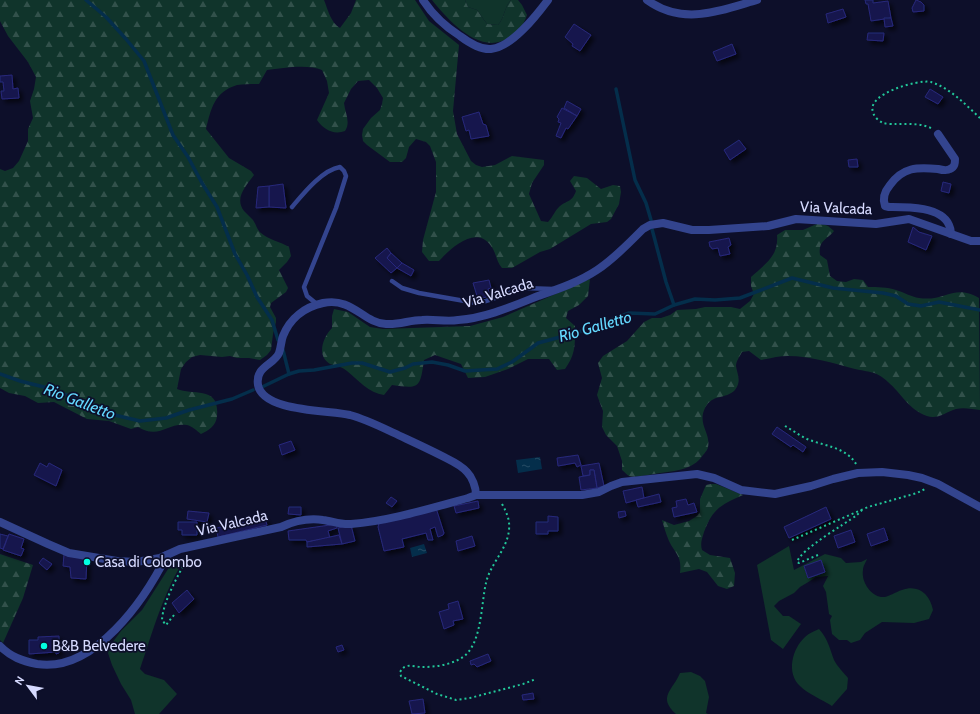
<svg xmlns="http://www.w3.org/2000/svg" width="980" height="714" font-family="Cabin,sans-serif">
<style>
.green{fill:#10342b}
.forest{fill:url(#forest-firs)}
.water{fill:url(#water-ripples)}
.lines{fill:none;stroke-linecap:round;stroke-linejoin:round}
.stream{stroke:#042e4b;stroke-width:3.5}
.building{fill:#17184d;stroke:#27287b;filter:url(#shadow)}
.path{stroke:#22c799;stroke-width:2;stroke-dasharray:2 3;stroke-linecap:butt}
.lane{stroke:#33448e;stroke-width:4.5}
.street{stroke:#33448e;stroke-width:8}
.poi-dot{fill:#02ffe1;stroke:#0d0f2a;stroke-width:1.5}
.labels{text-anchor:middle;stroke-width:3.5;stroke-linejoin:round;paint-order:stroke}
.street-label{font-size:15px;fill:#d6daff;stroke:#0d0f2a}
.poi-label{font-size:15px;fill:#d6daff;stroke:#0d0f2a;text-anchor:start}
.water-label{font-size:16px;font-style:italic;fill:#64d9ff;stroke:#0d0f2a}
</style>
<defs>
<pattern id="forest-firs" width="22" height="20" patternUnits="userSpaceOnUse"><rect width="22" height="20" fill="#10342b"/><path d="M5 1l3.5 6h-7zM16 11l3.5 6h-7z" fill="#32514b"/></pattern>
<pattern id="water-ripples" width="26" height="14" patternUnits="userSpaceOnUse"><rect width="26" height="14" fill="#042e4b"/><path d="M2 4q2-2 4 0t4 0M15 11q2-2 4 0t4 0" fill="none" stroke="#284c66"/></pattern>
<filter id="shadow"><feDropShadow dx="3.5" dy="3.5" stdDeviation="2" flood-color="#0009"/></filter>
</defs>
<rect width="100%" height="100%" fill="#0d0f2a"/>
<g class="green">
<path d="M465,0H511C504,7 505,18 498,25L487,24L477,10L468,7Z"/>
<path d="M789,546L794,570L825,554L841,558L846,563L861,562L867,559C866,562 863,566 863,570C861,581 870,595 881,597C888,598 895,592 902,590C918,584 930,594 933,610L929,619L914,623L882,622L865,633L860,640L851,643L847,640H839L832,634L830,620L832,616L829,614L826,592L823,586L828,576L816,577L810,581L800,587L794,593L779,601L774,606L783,616H789L801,624L783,649L771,640L757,565Z"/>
<path d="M186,557C164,590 153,631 140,669L145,674L164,680L177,694L159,714H135L131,700L121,684L112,665L108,653L109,647L121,631L142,610L170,566Z"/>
<path d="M819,629C828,639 830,649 834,660C837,666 844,673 848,678L847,689L832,706C823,700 808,694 800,686C786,673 792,649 805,637C809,633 815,631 819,629Z"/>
<path d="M691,672L700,676L705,681L709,697L706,713L708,714H676C657,697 673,690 680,673Z"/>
</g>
<g class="forest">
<path d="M0,0H324C328,10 331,23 340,28L351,13L356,0H415L429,21L459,45L453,111L457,134L471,161L476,165L482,167L495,165L512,156L544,160V165L532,183L529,194L541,221L548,222C553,217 555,210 560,206C568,200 572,202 576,191L570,181L574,176L587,178L601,189L613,185L620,186L621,192L619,204L611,219L607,222L591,224L550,249L540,252L512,268H502C496,261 496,252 491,246C476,224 450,249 439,261H429L422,252L423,240L436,192V162L430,146L426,142L416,139L409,147L406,158L402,162H390L367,145L363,141L362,135L363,129L371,118L380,110L382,104L383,98L377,88L369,80L358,81L351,89L344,103C345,113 351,122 345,131C334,135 324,130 317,120L329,93L327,81L322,70C308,64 283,68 267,70L259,84C252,84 244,84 237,85C214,92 211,109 206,129L229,158L251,171L254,175C246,186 234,198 244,211C247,214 250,217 253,220C256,224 257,230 261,233C267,239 281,242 289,247L291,256L287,262L279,270L288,288L286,292L271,303L270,307L276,318V322L273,334L271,350L267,355L260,360L249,358H237L230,356L222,357L200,355L192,357L186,362L181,369L177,389C193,396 220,385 217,416C216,426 209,430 201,434C197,431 192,426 187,425C167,422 160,440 138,427L131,429L109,421L87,419L54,402L38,403L25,396L9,393L0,388V169L5,171L13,168L19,161L28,141V129L33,118L30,101L34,89L36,77L28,62L8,36L0,21Z"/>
<path d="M432,0H465L468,7L477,10L487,24L498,25C505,18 504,7 511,0H518L522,5L527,15C523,26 518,32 508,38C480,56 448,20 432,0Z"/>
<path d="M819,223L828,226L834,231C826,241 818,240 820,255L827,260L830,276L837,281L846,282L854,279L863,280L868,287C877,287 887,287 896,290C904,292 911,297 919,298C945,302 954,283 979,298L980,410C973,409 963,407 956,409C946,412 937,420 927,416C909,410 901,393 888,382C877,371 868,372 855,369C832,363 800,353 776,357C771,358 766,359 761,360L749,351L742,352C740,356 736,361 736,366C737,374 742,381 735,390C725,400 713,393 705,408C697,424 711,433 708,447C708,449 705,453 703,455C693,471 671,471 654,474C646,475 637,478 629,476C627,475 625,472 622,470V461L617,446L606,435L602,427L603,411L597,395L602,378L598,363L603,356L627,341L644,322L652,318H661L670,315L677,310L696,309L705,307H731L740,309L750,301L754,294L751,286V277C765,264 779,256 777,235L785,230H803Z"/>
<path d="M590,279L588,296L579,305L568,311L566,318L575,326C575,344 576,354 565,369L557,370L549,359H528L508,369L485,377L468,378L461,364L435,355L424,360C420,388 420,389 392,385L384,395C369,393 358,380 347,371C343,367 336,366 330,364C316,356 323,337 332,328V316L334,309L348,312L370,327L383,329L470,326L503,317Z"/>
<path d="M711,484H716L743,495C721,505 713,508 704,532C702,539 700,543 702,550L710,555L730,558L735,573L734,586L727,589L718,586L707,572L699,569L680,573C682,556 676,555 669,541C666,534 664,527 662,520L674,525L689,521L697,516L700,512V499L706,485Z"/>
<polygon points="0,554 33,565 23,598 3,643 0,640"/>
</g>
<g class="water">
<polygon points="540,457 542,469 518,473 516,460"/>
<polygon points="424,544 427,553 412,557 410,548"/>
</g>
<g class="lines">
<g class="stream">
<polyline points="86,0 106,17 126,39 144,61 173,135 188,157 202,183 217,207 235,254 247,275 257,297 272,320 278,340"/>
<polyline points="616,89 635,180 646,203 651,220"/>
<polyline points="652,229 666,282 674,305"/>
<polyline points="283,350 289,374"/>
<polyline points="0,374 20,381 52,389 82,401 102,412 140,421 166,418 189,410 232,399 253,390"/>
<polyline points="262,387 289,374 299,371 314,370 352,363 362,363 390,372 405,368 413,364 432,362 448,365 465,371 497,369 512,362 538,343 579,332 629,313 655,314 674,305 695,299 715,300 740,298 792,278 833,288 883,293 896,296 908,304 921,306 939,302 980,310"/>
</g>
</g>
<g class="building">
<polygon points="865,0 873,0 873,3 888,1 891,18 871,21 868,4 866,4"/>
<polygon points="916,0 921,2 924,5 924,11 913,12 912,8"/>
<polygon points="843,9 846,17 828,23 826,14"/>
<polygon points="884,18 891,18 893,26 885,27"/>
<polygon points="574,24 591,35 580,51 572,46 573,44 565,37"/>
<polygon points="868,33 884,33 883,41 867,40"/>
<polygon points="732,44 736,54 717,61 713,52"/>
<polygon points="12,75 13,89 18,88 19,98 2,99 1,91 4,91 3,82 0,82 0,76"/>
<polygon points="930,89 943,97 938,104 925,97"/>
<polygon points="567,101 581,109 577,116 564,108"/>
<polygon points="562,108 577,116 568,129 566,128 561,138 556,136 561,123 558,122 559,119 557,117"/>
<polygon points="479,112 483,124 486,125 489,136 471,139 469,130 466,131 462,117"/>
<polygon points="739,140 746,149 730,160 724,150"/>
<polygon points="857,159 858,167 849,167 848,160"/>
<polygon points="943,182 951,184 949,193 941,191"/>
<polygon points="283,184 286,208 269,207 269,186"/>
<polygon points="269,186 269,207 256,208 258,187"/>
<polygon points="913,227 919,232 932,236 926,250 908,242"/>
<polygon points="729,238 731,245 728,247 730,254 720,256 718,248 712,249 711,247 710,247 709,242"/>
<polygon points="387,248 391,253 387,258 397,268 391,273 375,258"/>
<polygon points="391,253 402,263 397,268 387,258"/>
<polygon points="402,263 414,270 411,276 397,268"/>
<polygon points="489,280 491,288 488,289 490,296 478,299 473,283"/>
<polygon points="777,427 806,447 803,452 793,445 791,447 772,434"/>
<polygon points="291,441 295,450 282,455 279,445"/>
<polygon points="578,455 581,465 577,467 575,463 558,466 557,458"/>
<polygon points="40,463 47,467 49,463 62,470 56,486 34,475"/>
<polygon points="599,463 604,486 597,488 594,470 590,470 590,475 583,476 581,466"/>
<polygon points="590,470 594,470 597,488 581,490 579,477 590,475"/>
<polygon points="642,487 644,498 626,503 623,491"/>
<polygon points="659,494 661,502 638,507 636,500"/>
<polygon points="391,497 397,501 392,507 386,503"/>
<polygon points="686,499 688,505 694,503 697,512 674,517 672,508 677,507 676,501"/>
<polygon points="478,501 479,508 456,513 454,506"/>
<polygon points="289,507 301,507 301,515 288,514"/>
<polygon points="826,507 831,519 789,538 784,527"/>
<polygon points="436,508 444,533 443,535 438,537 435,527 430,529 433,540 428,540 426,533 402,539 404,547 384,551 378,527 379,523"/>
<polygon points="188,511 209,513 207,522 187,519"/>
<polygon points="625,511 626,516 619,518 618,512"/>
<polygon points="548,516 558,517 558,531 548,531 548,534 536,534 536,522 548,522"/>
<polygon points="265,518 267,525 218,537 216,528"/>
<polygon points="178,522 197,522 197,535 182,535 182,530 178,530"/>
<polygon points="337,524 337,528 328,531 330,538 307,542 306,540 289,540 288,531"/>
<polygon points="351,525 355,541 342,544 338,528"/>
<polygon points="884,528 888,540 871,546 867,534"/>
<polygon points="851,530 855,542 838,548 834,536"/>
<polygon points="0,534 8,536 3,549 0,548"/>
<polygon points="9,534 24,539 21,548 24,549 21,556 3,550"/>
<polygon points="339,535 342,544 307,547 307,542"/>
<polygon points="472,536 475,546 458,551 456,541"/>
<polygon points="64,554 87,557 86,579 71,578 70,567 63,566"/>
<polygon points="43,558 52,564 47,570 39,563"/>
<polygon points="821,560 825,572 808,578 804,566"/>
<polygon points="187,590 194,599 179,613 172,603"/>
<polygon points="458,601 463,619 453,621 454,625 444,629 439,612 449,609 448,604"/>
<polygon points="59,636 59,653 56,654 56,652 29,654 29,640 38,640 38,637"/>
<polygon points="342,645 344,650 338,652 336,647"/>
<polygon points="488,654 491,661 477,667 474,664 471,665 470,661"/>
<polygon points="533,693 534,699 523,700 522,695"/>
<polygon points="423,699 425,713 412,714 409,701"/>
</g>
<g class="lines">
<g class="path">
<path d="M931,128C920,123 907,124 895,124C892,124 887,124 883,123C879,121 874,117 873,112C866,94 918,79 931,82C950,88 966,105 980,118"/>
<path d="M785,426C792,430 799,435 807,439C824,446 846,447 856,464"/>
<path d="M502,504C507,513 510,520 509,530C507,550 490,564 486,583C481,604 482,644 463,657C451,665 435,667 422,667C417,667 411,665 407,666C403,667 402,669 400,672L401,676L437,694L456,700L470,698L523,684L536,679"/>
<polyline points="792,540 868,507 917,493 925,489"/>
<path d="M818,555L799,563L797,562C801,549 845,524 857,515L862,510"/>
<path d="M174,615L166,625L162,620C163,601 179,574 188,557"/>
</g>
<g class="lane">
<path d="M292,207C303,194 322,170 340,167L344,171L346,176L336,208L304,287L307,296L318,305"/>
<polyline points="392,281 402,288 419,293 476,303 486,301 524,288 553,289"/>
</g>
<g class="street">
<path d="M423,0C432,14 446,27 460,36C468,42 480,50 491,49C512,47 536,16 548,0"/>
<path d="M647,0C683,26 719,11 757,0"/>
<path d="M938,134L955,159C955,163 955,167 950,169C947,171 942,170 938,169C917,167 903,167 890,185C885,191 882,198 885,206L889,207C905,207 941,206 949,225C950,227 951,231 951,234"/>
<polyline points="476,495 582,495 599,492 611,486 622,482 697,474 714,478 741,490 775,494 811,486 833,479 858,473 882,472 908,475 922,478 938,484 980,507"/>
<path d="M0,522L48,544L69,553L117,561L136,562L160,558L180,549L281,527C294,521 309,518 323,520C332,521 341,525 351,524C389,521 431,508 468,498L476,495C476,487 472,477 467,472C462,466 452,461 446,458C429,449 411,441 394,433C379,426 365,419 350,415C329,410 263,412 258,385C255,366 274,365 279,353C281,348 281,341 283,336C290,318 305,307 323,303C353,297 363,323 386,324C399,325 410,320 422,320C434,319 447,322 458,320C486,318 513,306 538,296C558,289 579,282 597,270C614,259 629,243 643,229L650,225L663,223L692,230H709L768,226L796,219L876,224L909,219L971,241H980"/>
<path d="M0,646C11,657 22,661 37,664C95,673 145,599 167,555"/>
</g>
</g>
<g class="poi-dot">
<circle cx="87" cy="562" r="4"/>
<circle cx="44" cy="646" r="4"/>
</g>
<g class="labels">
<g class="street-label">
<text transform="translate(836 208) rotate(2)" y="5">Via Valcada</text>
<text transform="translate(498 293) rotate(-17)" y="5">Via Valcada</text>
<text transform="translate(232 523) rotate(-13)" y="5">Via Valcada</text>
</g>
<g class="poi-label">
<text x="95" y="567">Casa di Colombo</text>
<text x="52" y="651">B&amp;B Belvedere</text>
</g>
<g class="water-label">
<text transform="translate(595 326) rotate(-16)" y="6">Rio Galletto</text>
<text transform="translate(80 401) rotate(21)" y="6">Rio Galletto</text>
</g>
</g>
<g transform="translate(28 686) rotate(302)" stroke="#0d0f2a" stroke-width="3" paint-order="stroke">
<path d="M0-3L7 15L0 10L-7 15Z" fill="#d6daff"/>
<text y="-6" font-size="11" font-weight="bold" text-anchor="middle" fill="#d6daff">N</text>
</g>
</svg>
